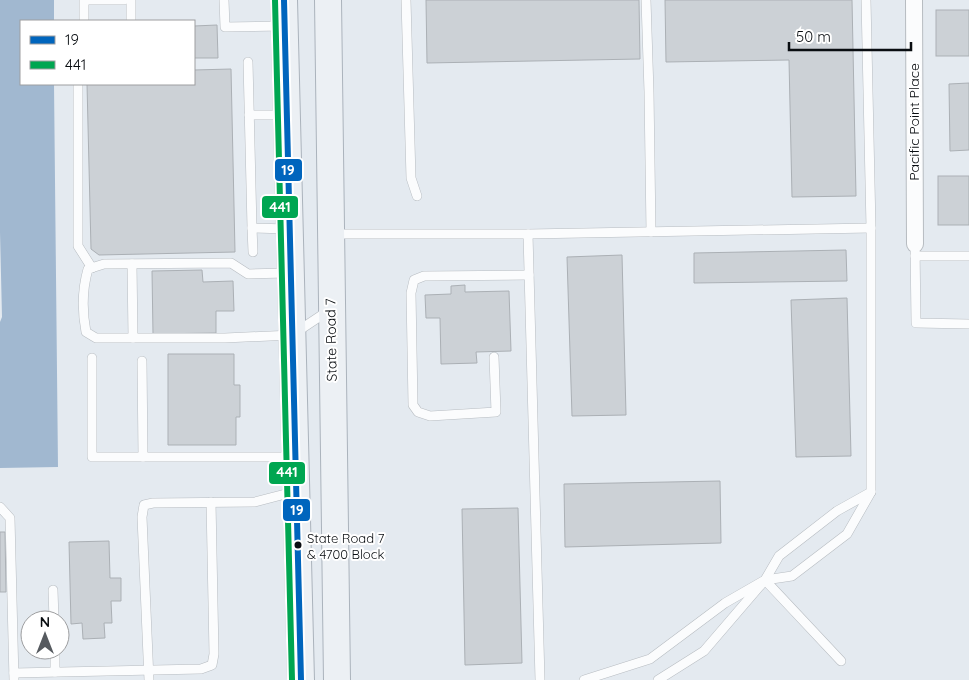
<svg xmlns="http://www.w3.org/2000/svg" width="969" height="680" font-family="Quicksand,sans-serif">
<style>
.water{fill:#a1b8d0}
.building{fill:#ccd1d6;stroke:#abb0b5}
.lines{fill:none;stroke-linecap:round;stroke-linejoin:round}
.lane-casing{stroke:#b7bcc1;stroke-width:10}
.street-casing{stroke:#b7bcc1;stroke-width:18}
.primary-casing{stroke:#abb3bc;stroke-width:28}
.lane{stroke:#fbfcfd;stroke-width:9}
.street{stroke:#fbfcfd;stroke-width:16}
.primary{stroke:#ecf0f4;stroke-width:26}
.bus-1-casing{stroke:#fff;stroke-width:10}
.bus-2-casing{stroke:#fff;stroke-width:10}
.bus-1{stroke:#0065bd;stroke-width:6}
.bus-2{stroke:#00a651;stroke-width:6}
.bus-dot{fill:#090d11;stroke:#fff;stroke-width:2}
.labels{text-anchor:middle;stroke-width:4;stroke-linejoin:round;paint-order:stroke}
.bus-label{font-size:13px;fill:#090d11;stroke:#fff;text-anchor:start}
.street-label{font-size:14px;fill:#090d11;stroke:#fff}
.line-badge{stroke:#fff;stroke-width:2}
.badge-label{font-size:14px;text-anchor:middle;font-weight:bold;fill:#fff}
</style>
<rect width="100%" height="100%" fill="#e4eaf0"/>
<polygon class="water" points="0,0 54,0 54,21 21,21 21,84 54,84 58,467 0,468 0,322 2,317 0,232"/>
<g class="building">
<polygon points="426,0 639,0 640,59 427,63"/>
<polygon points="665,0 852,0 856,196 792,197 789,60 666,62"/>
<rect x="936" y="10" width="33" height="46"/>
<polygon points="217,25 218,58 194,58 194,26"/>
<polygon points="231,69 235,252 99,255 91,249 87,84 194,84 194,70"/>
<polygon points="969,83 969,150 950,151 949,84"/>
<rect x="938" y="176" width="31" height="49"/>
<polygon points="846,250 847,281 694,283 694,253"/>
<polygon points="622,255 626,415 572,416 567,257"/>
<polygon points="202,270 203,282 233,281 234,311 216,311 216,333 153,334 152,271"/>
<polygon points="465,285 465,292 509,291 511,351 476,352 477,363 441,364 440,318 426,318 425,295 451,294 451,286"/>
<polygon points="847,298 851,456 796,457 791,300"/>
<polygon points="168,354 234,354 234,385 240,385 240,417 236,417 236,445 168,445"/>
<polygon points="720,481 721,543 565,547 564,484"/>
<polygon points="518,508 522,663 465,665 462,509"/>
<polygon points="0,532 5,532 6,592 0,592"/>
<polygon points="109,541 110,578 121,578 121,601 111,601 112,623 104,623 105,638 83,639 82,623 71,624 69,542"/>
</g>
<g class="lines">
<g class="lane-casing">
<g id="lane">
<polyline points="131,0 131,21"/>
<polyline points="224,0 225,27 282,26"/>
<polyline points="406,0 411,178 417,196"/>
<polyline points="646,0 649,92 651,232"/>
<polyline points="84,21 84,0 124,0"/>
<polyline points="248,62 252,228 287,229"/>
<polyline points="78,84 78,246 92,268"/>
<polyline points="249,115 284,115"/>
<polyline points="252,228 253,252"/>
<polyline points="333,234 528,234 871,228"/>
<polyline points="528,234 540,680"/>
<polyline points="915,244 916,323 969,324"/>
<polyline points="915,256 969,256"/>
<polyline points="132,264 133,338"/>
<path d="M288,273L248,274L231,263L104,264L88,269C82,290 82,311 86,332L96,338H225L292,335L322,315L326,307"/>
<polyline points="494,357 496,412 430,416 418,412 413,405 411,293 414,280 424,276 529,275"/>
<polyline points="92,358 92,457 143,457"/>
<polyline points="142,361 143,457 293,457"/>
<polyline points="0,507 10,518 14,680"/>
<polyline points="765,580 841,661"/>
<polyline points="53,590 54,620"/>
<polyline points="55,650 55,672"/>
<polyline points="14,673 201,669 212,665 214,654 211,502"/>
<polyline points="149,680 142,517 144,505 153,503 255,502 293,492"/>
<polyline points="584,680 650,659 725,603 765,580 779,556 837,511 871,492 871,228 866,0"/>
<polyline points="658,680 704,651 765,580 792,576 847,534 871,492"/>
</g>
</g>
<g class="street-casing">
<polyline id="street" points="914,0 915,244"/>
</g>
<g class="primary-casing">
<g id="primary">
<polyline points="284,0 301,680"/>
<polyline points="328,0 337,680"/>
</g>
</g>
<use href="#lane" class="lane"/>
<use href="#street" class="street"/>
<use href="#primary" class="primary"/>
<g class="bus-1-casing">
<polyline id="bus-1" points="284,0 301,680"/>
</g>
<g class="bus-2-casing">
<polyline id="bus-2" points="275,0 292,680"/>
</g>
<use href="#bus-1" class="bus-1"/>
<use href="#bus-2" class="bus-2"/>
</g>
<circle class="bus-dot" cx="298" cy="545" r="4.5"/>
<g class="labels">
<g class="bus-label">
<text x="307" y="543">State Road 7<tspan x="307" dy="16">&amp; 4700 Block</tspan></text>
</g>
<g class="street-label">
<text transform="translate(914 122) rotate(-90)" y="5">Pacific Point Place</text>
<text transform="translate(331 340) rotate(-91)" y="5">State Road 7</text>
</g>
</g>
<g class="line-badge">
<rect x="274" y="158" width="29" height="24" rx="5" fill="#0065bd"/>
<rect x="261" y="195" width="38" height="24" rx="5" fill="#00a651"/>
<rect x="268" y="461" width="38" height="24" rx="5" fill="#00a651"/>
<rect x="282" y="498" width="29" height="24" rx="5" fill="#0065bd"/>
</g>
<g class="badge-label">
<text x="288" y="175">19</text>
<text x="280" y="212">441</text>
<text x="287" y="477">441</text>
<text x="297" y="515">19</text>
</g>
<rect x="20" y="20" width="175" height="65" fill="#ffffff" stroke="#9d9ea0"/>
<rect x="30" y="36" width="25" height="8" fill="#0065bd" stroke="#9d9ea0"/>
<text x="65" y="45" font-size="15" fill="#090d11">19</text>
<rect x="30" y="61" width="25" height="8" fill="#00a651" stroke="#9d9ea0"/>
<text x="65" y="70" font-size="15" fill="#090d11">441</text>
<g transform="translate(45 635)"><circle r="24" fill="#ffffff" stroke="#9d9ea0"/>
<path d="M0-4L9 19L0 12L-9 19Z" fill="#565a5f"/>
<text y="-8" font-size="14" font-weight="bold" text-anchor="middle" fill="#090d11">N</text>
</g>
<path d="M789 42v8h122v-8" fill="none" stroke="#090d11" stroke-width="2.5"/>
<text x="796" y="42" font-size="15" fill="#090d11" stroke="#ffffff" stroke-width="4" paint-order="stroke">50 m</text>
</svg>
